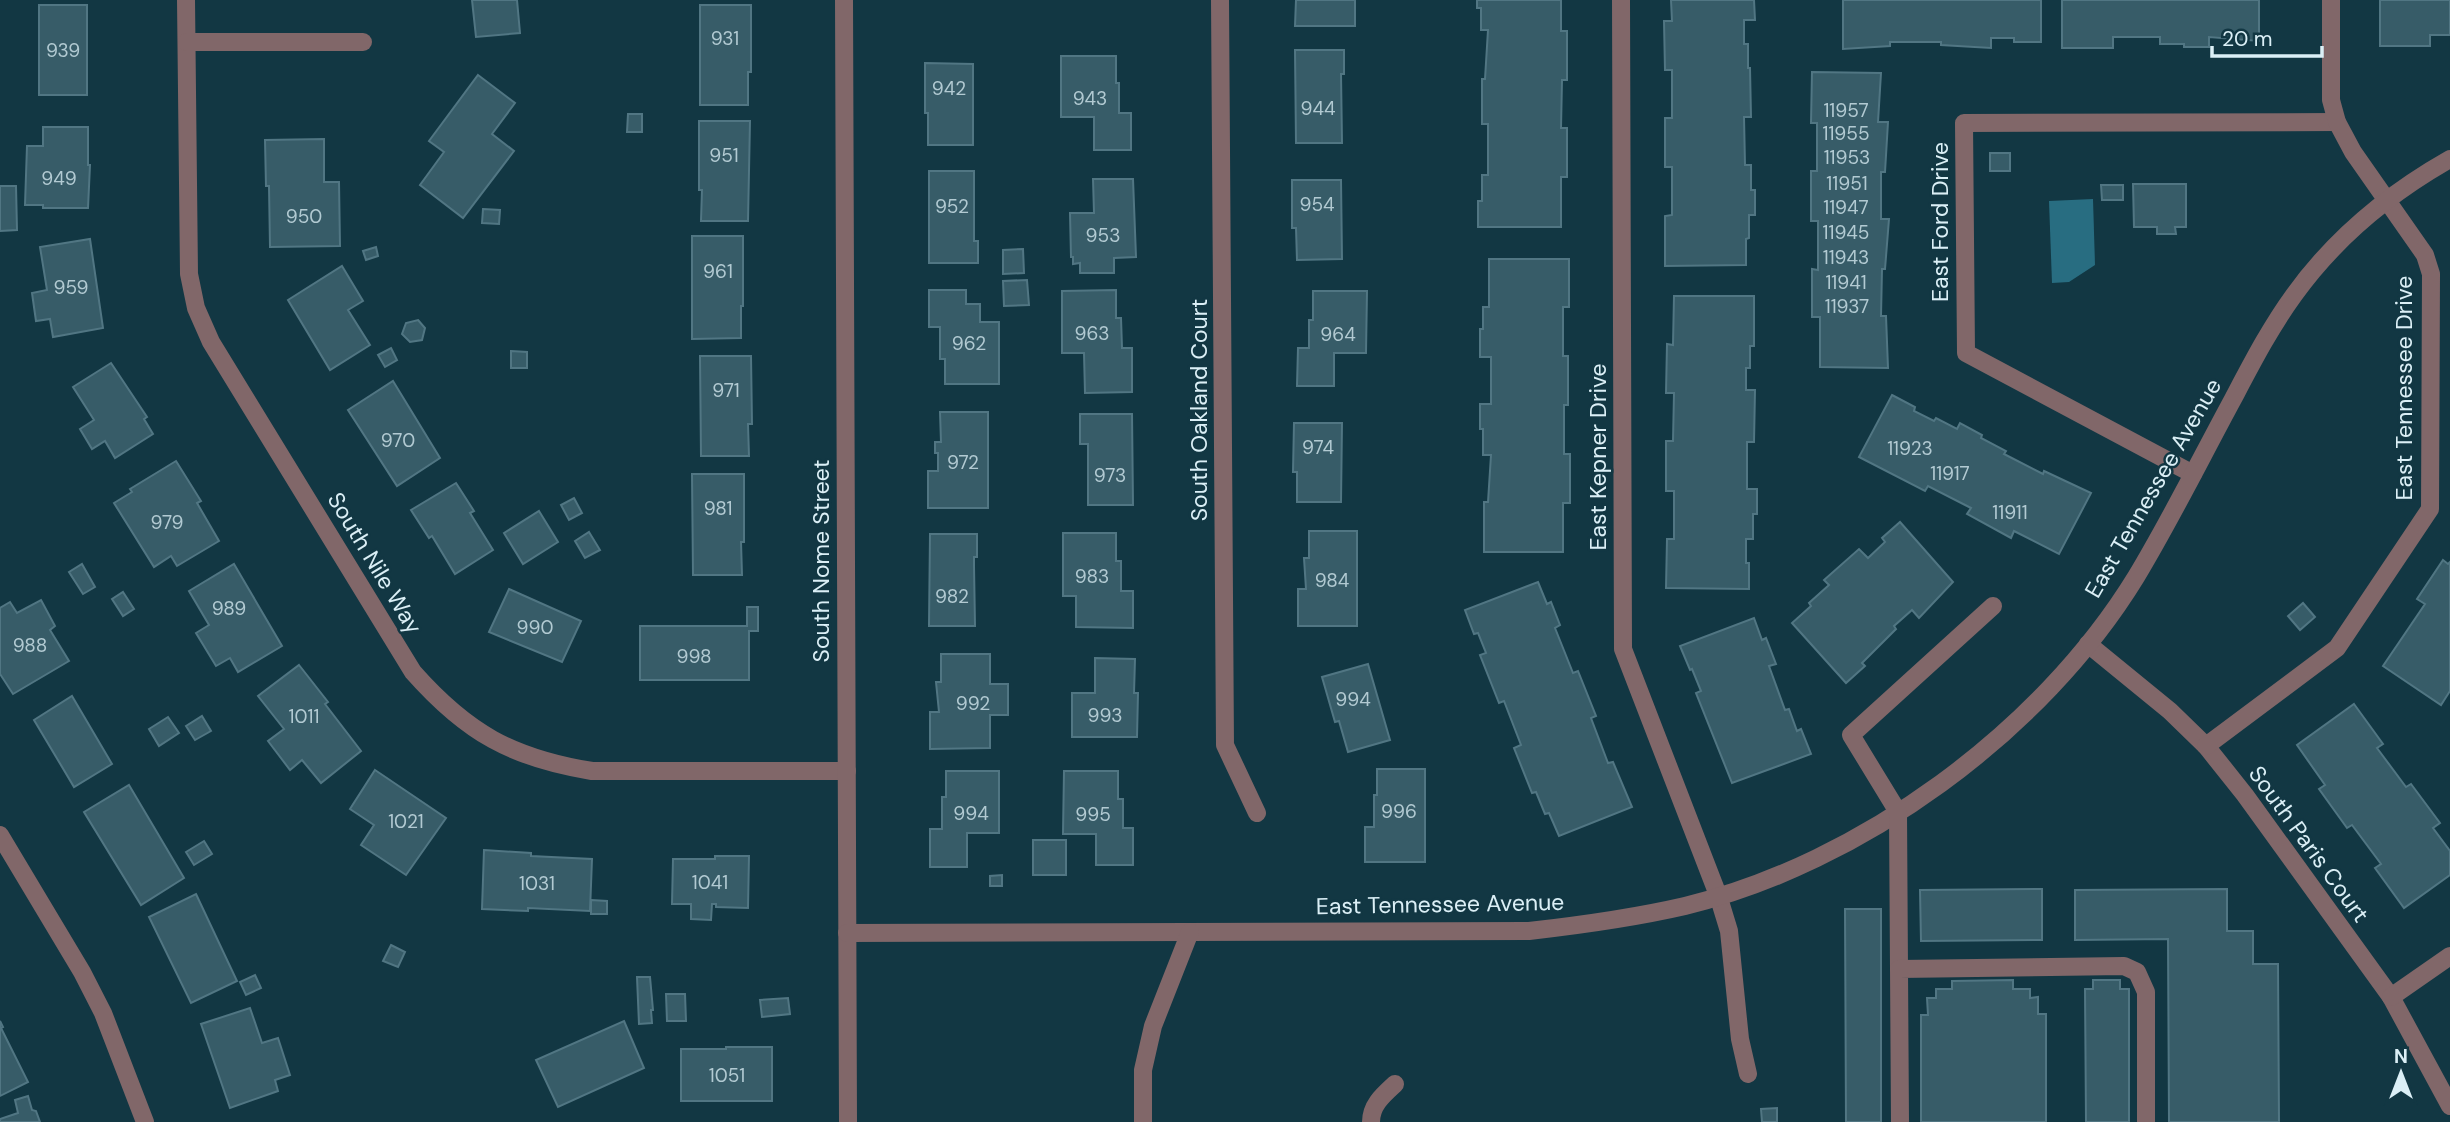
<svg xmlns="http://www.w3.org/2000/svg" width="2450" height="1122" font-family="'DM Sans',sans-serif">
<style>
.water{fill:#286d81}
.building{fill:#375c68;stroke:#517683;stroke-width:2}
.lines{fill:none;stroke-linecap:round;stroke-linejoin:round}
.minor{stroke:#816769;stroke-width:18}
.labels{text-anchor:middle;stroke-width:5;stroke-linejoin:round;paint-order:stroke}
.number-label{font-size:19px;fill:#b2cad2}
.street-label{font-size:23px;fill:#dbeff6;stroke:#123743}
</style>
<rect width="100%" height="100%" fill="#123743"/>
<polygon class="water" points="2093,199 2095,265 2069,282 2052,283 2049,201"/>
<g class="building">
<polygon points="472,0 517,0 520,33 476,37"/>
<polygon points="1296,0 1355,0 1355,26 1295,26"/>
<polygon points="1477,0 1561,0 1561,31 1567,31 1567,80 1562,80 1561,128 1567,128 1567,177 1561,177 1561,227 1478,227 1478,201 1482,201 1482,175 1488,175 1488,124 1482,124 1482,79 1485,79 1488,30 1481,30 1481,8 1477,8"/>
<polygon points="1671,0 1754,0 1755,20 1744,20 1744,44 1748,44 1748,68 1750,68 1751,117 1744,117 1745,165 1751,165 1751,190 1755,190 1755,215 1749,215 1749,238 1746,239 1746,265 1665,266 1665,216 1672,215 1672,167 1665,167 1665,118 1672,118 1672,70 1665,70 1664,21 1672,21"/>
<polygon points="1843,0 2041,0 2041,42 2014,42 2014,38 1991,38 1991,48 1941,45 1941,42 1890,42 1890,46 1843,49"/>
<polygon points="2062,0 2259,0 2259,41 2209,37 2209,47 2184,47 2184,44 2160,44 2160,37 2113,37 2113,48 2062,48"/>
<polygon points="2380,0 2450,0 2450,35 2430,35 2430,46 2380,46"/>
<rect x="39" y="5" width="48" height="90"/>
<polygon points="700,5 751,5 751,72 748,72 748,105 700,105"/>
<polygon points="1295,50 1344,50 1344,74 1341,74 1342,143 1296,143"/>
<polygon points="1061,56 1116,56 1116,83 1119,83 1119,113 1131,113 1131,150 1094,150 1094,117 1061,117"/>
<polygon points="925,63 973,64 973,145 928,145 928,113 925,113"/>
<polygon points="1812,72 1881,73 1878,122 1888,122 1885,172 1881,172 1881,219 1889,219 1885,269 1882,269 1881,316 1886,316 1888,368 1820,367 1820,317 1812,317 1812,269 1818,270 1818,221 1811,221 1811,171 1817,171 1817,123 1811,123"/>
<polygon points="478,75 515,103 492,134 514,151 463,218 420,185 444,152 429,141"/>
<polygon points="628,114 642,114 642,132 627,132"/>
<polygon points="699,121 750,121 748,221 701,221 702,190 699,190"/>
<polygon points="43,127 88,127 88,165 90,165 88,208 43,208 43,205 25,205 27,146 43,146"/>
<polygon points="324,139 324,182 339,182 340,246 270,247 269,186 266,186 265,140"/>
<rect x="1990" y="153" width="20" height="18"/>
<polygon points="929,171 974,171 974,241 978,241 978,263 929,263"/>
<polygon points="1093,179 1133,179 1136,257 1114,258 1114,273 1080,273 1080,263 1073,264 1073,257 1071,257 1070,213 1094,213"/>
<polygon points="1292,180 1341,180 1342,259 1297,260 1296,228 1292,228"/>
<polygon points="2133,184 2186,184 2186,227 2175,227 2176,234 2157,234 2157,227 2134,227"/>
<polygon points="2101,185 2123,185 2123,200 2102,200"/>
<polygon points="0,186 16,186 17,230 0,231"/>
<polygon points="483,209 500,210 499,224 482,223"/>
<polygon points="692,236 743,236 743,306 741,306 741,338 692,339"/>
<polygon points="90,239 103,328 53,337 50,319 36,321 32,293 47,290 40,247"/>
<polygon points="376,247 378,256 366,260 363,251"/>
<polygon points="1023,249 1024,273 1003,274 1003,250"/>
<polygon points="1489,259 1569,259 1569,307 1563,307 1563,356 1568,356 1568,405 1564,405 1564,454 1570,454 1570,503 1563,503 1563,552 1484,552 1484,502 1488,502 1491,455 1483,455 1483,429 1480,429 1480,404 1491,404 1491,357 1480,357 1480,329 1483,329 1483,307 1489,307"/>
<polygon points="342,266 363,301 348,310 370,345 330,370 288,300"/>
<polygon points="1027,280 1029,305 1004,306 1003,281"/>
<polygon points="929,290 966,290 966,304 980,304 980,322 999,322 999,384 945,384 945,359 940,359 940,327 929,327"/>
<polygon points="1116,290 1116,318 1121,318 1122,348 1132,348 1132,392 1085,393 1084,353 1062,353 1062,291"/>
<polygon points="1313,291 1367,291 1366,353 1334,353 1334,386 1297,386 1298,348 1309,348 1309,320 1313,320"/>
<polygon points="1674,296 1754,296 1754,346 1750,346 1750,368 1746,368 1746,390 1755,390 1754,442 1747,442 1747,489 1757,489 1757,514 1753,514 1753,539 1746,539 1746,563 1749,563 1749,589 1666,588 1667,539 1674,539 1674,491 1666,491 1666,441 1673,441 1674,393 1666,393 1667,344 1673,345"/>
<polygon points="418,320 425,328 422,340 410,342 402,334 406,323"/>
<polygon points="391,348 397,360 385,367 378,355"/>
<polygon points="511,351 527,352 527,368 511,368"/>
<polygon points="700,356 751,356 752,424 748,424 749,456 701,456"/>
<polygon points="111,363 147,417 144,419 153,434 115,458 105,441 92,449 80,429 94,420 73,387"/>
<polygon points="393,381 440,458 397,486 348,410"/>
<polygon points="1892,395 1915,407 1914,411 1934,421 1936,418 1957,429 1960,423 1982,435 1981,438 2006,451 2004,454 2043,474 2044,471 2091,493 2059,554 2014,531 2011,538 1967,514 1971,508 1928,486 1925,491 1859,457"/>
<polygon points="940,412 988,412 988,508 928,508 928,471 938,471 938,453 935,453 935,442 941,442"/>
<polygon points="1080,414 1132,414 1133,505 1088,505 1088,444 1080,444"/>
<polygon points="1294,423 1342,423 1341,502 1297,502 1297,472 1293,472"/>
<polygon points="176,461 201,501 197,503 219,541 177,566 171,556 154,567 114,503 132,492 130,489"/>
<polygon points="692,474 744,474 744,542 741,542 742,575 693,575"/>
<polygon points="456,483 474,511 470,513 493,550 455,574 432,536 429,538 411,510"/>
<polygon points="574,498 582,513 569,520 561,505"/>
<polygon points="539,511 558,542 523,564 504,533"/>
<polygon points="1900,522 1953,582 1919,618 1912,610 1894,626 1896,629 1862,663 1865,666 1846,683 1792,623 1811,606 1809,603 1829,585 1824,580 1859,549 1868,558 1885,542 1882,538"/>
<polygon points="1309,531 1357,531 1357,626 1298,626 1298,589 1306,589 1304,558 1309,558"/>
<polygon points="589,532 600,550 585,558 575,541"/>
<polygon points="1063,533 1116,533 1116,561 1121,561 1121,591 1133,591 1133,628 1076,627 1076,596 1063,596"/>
<polygon points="930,534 977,534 977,557 974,557 974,566 975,626 929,626"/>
<polygon points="2443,560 2448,564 2450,562 2450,691 2441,705 2383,666 2425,604 2417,599"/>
<polygon points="82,564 95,587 83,594 69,572"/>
<polygon points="234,564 282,646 238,672 230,658 216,666 196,633 209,625 189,591"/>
<polygon points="1538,582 1547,604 1551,602 1560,625 1555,628 1573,673 1578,671 1596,716 1591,718 1608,763 1613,762 1632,807 1559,836 1549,813 1545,814 1536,792 1532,793 1514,748 1521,745 1504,701 1499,703 1480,655 1486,653 1478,633 1474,634 1465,610"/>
<polygon points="509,589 581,621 562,662 489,632"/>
<polygon points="123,592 134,609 123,616 112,599"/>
<polygon points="41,600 55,626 50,630 69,661 13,694 0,674 0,608 10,602 17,613"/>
<polygon points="2303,603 2315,617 2300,630 2288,616"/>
<polygon points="747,607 758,607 758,631 749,631 749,680 640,680 640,626 747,626"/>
<polygon points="1754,618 1762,640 1766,638 1776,664 1769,666 1785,710 1789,709 1797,731 1801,729 1811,754 1732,783 1696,693 1701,691 1692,669 1690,670 1680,646"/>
<polygon points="941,654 990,654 990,684 1008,684 1008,715 990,715 990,748 930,749 930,712 939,712 936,682 941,682"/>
<polygon points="1095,658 1135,659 1134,693 1138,693 1137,737 1072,737 1072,693 1095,693"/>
<polygon points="1368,664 1390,740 1348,752 1339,721 1335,722 1322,677"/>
<polygon points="299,665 328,702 325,704 361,751 321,783 302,760 290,770 268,741 284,729 258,696"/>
<polygon points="72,696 112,764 74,787 34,720"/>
<polygon points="2354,704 2383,744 2377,748 2406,787 2411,784 2440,823 2433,828 2450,851 2450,875 2404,908 2375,868 2381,864 2352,825 2347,828 2319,789 2325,785 2297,745"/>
<polygon points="202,716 211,731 195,740 186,726"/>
<polygon points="168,717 179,733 159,746 149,729"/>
<polygon points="1377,769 1425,769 1425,862 1365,862 1365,827 1374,827 1374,795 1377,795"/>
<polygon points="375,770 446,818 406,875 361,845 374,825 350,809"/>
<polygon points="946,771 999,771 999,833 967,833 967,867 930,867 930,829 942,829 942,797 946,797"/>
<polygon points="1064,771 1118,771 1118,799 1123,799 1123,828 1133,828 1133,865 1096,865 1096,834 1063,834"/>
<polygon points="129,785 184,878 141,905 84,812"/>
<rect x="1033" y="840" width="33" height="35"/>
<polygon points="204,841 212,854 194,865 186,852"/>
<polygon points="484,850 531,853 531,856 592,859 590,911 528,908 528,911 482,909"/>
<polygon points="715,856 749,856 748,908 716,907 716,904 712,904 711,920 691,919 691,904 672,904 673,859 715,859"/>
<polygon points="1002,875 1002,886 990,886 990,876"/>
<polygon points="2042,889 2042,940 1921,941 1920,890"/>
<polygon points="2227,889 2227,931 2253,931 2253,964 2278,964 2279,1122 2169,1122 2168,939 2075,940 2075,890"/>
<polygon points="196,894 237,981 191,1003 149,917"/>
<polygon points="591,900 607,901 607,914 591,914"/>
<polygon points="1845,909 1881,909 1881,1122 1846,1122"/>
<polygon points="391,945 405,952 398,967 383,961"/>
<polygon points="255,975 261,988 246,995 240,982"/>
<polygon points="637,977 650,977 653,1010 651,1010 652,1023 639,1024"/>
<polygon points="2013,980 2013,989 2030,989 2030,998 2038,997 2038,1014 2046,1014 2046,1122 1921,1122 1921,1015 1928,1015 1927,998 1936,998 1936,989 1952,989 1952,981"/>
<polygon points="2093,980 2120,980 2120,989 2129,989 2129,1122 2086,1122 2085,989 2093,989"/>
<polygon points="666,994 685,994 686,1021 667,1021"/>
<polygon points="788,998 790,1014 762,1017 760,1000"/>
<polygon points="250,1008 262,1043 278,1038 290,1075 275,1080 278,1091 230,1108 201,1024"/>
<polygon points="0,1021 3,1027 1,1028 28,1082 0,1096"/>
<polygon points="624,1021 644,1068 558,1107 536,1060"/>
<polygon points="726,1047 772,1047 772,1101 681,1101 681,1049 726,1049"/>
<polygon points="28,1096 32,1110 36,1111 40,1122 0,1122 0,1119 18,1113 15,1100"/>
<polygon points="1777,1108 1777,1122 1762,1122 1761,1109"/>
</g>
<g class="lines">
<g class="minor">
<path d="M186,0L189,274L196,308L211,342L413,672C467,733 512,758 592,771H847"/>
<polyline points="844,0 848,1122"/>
<polyline points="1220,0 1225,745 1257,813"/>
<polyline points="1621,0 1623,649 1718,895 1729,931 1740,1039 1748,1074"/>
<polyline points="187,42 363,42"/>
<polyline points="2193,474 1966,353 1964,123 2337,122"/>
<polyline points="2088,644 2170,711 2206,746 2245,795 2391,997 2450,1106"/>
<polyline points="2206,746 2337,648 2430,509 2431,274 2425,255 2353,152 2337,122 2331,100 2331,0"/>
<polyline points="0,835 82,972 103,1013 145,1122"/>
<path d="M847,933L1529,931C1582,925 1633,918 1685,906C1861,863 2041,732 2136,577C2171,519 2201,458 2233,399C2252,363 2270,328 2294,295C2335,238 2390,193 2450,159"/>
<polyline points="1899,969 1898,812 1851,735 1993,606"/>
<polyline points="2391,997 2450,956"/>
<polyline points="1143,1122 1143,1070 1153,1026 1190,932"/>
<path d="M1371,1122C1371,1105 1383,1095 1395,1084"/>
<polyline points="1900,1122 1899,969 2124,966 2137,972 2146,992 2146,1122"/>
</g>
</g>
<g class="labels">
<g class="number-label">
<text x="725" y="45">931</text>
<text x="63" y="57">939</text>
<text x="949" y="95">942</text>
<text x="1090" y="105">943</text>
<text x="1318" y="115">944</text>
<text x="1846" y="117">11957</text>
<text x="1846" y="140">11955</text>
<text x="724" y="162">951</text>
<text x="1847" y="164">11953</text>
<text x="59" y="185">949</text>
<text x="1847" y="190">11951</text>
<text x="1317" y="211">954</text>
<text x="952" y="213">952</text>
<text x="1846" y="214">11947</text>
<text x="304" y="223">950</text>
<text x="1846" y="239">11945</text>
<text x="1103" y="242">953</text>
<text x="1846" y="264">11943</text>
<text x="718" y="278">961</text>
<text x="1846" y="289">11941</text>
<text x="71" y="294">959</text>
<text x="1847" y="313">11937</text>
<text x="1092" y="340">963</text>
<text x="1338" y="341">964</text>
<text x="969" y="350">962</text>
<text x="726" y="397">971</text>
<text x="398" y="447">970</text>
<text x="1318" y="454">974</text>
<text x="1910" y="455">11923</text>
<text x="963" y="469">972</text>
<text x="1950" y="480">11917</text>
<text x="1110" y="482">973</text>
<text x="718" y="515">981</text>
<text x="2010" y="519">11911</text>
<text x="167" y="529">979</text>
<text x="1092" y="583">983</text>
<text x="1332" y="587">984</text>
<text x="952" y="603">982</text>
<text x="229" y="615">989</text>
<text x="535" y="634">990</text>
<text x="30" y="652">988</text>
<text x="694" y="663">998</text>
<text x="1353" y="706">994</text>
<text x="973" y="710">992</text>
<text x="1105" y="722">993</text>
<text x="304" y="723">1011</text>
<text x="1399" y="818">996</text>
<text x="971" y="820">994</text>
<text x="1093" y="821">995</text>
<text x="406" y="828">1021</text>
<text x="710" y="889">1041</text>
<text x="537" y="890">1031</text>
<text x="727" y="1082">1051</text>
</g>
<g class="street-label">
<text transform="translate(1940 222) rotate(-90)" y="8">East Ford Drive</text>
<text transform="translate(2404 388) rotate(-90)" y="8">East Tennessee Drive</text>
<text transform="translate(1199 410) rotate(-90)" y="8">South Oakland Court</text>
<text transform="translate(1598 457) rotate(-90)" y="8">East Kepner Drive</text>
<text transform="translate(2153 488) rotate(-60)" y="8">East Tennessee Avenue</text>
<text transform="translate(821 561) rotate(-90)" y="8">South Nome Street</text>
<text transform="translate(375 563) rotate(59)" y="8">South Nile Way</text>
<text transform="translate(2309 844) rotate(54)" y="8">South Paris Court</text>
<text transform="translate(1440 904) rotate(-1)" y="8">East Tennessee Avenue</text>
</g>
</g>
<g transform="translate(2401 1073)" stroke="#123743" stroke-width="5" paint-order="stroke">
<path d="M0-5L12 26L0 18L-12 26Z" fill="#dbeff6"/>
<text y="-10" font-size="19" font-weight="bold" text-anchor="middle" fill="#dbeff6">N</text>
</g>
<path d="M2212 46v10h110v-10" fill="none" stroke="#dbeff6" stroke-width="3.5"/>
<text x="2222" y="46" font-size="21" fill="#dbeff6" stroke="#123743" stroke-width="5" paint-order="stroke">20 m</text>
</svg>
